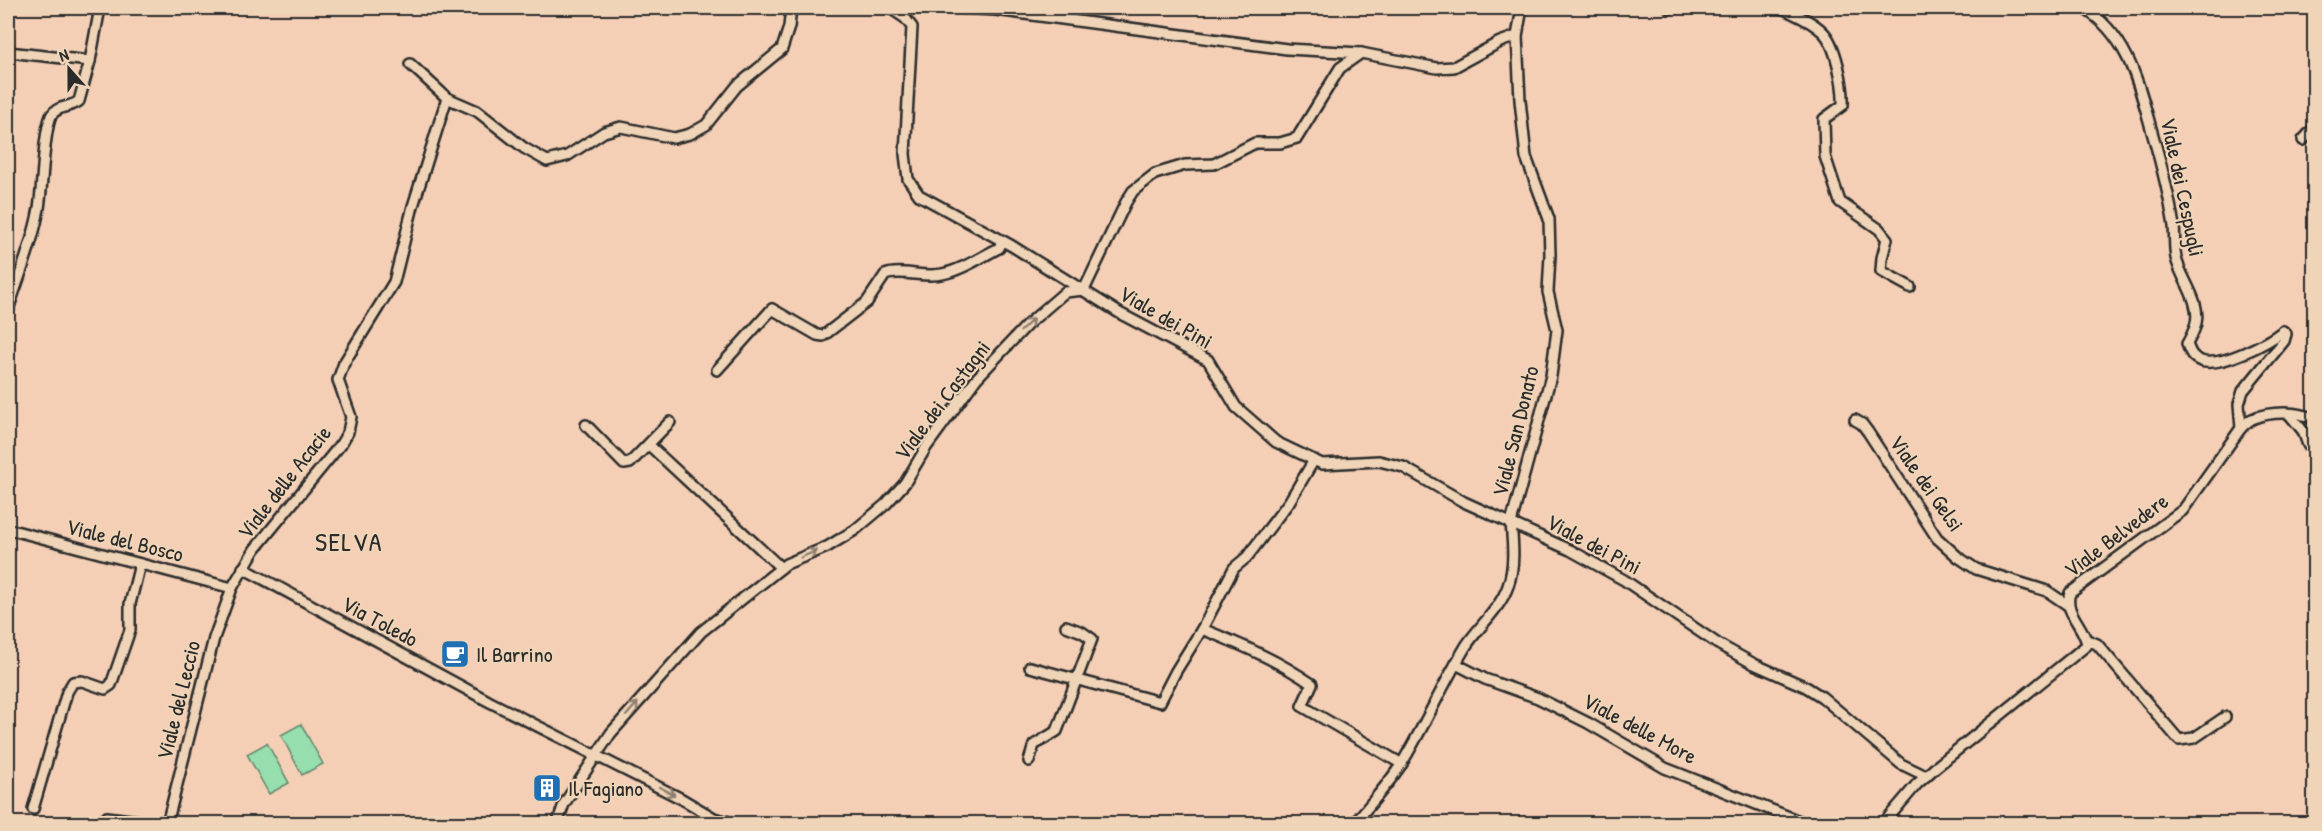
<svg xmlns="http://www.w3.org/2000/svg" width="2322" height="831" font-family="'Patrick Hand',sans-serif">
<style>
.green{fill:#96dead;stroke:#60846c;stroke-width:1.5}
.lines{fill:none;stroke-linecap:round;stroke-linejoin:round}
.minor-casing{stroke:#2b2b2b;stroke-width:14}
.minor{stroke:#f0d4b7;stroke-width:9}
.oneway{stroke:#8e8071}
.labels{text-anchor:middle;stroke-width:4.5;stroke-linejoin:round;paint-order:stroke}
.street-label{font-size:22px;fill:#2b2b2b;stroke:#f0d4b7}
.poi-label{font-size:22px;fill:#2b2b2b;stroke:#f0d4b7;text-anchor:start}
.quarter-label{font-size:26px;letter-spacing:1.5px;fill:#2b2b2b;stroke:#f0d4b7}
</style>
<rect width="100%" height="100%" fill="#f4cfb6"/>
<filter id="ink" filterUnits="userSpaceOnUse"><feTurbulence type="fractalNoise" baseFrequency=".0167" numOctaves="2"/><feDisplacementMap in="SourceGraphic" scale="12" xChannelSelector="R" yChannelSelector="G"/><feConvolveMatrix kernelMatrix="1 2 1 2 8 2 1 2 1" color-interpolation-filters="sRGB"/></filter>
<g filter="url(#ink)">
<g class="green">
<polygon points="301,724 323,764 302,775 281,735"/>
<polygon points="267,743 289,783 269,794 247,754"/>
</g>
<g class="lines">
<g class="minor-casing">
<g id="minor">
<polyline points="890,8 905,18 912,27 905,154 908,179 919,195 1012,246 1121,314 1208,360 1236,407 1276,442 1322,464 1379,461 1403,467 1464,502 1570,550 1624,580 1718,644 1754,664 1806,687 1822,697 1901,764 1926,776"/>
<polyline points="959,8 995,10 1287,49 1361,53 1437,68 1454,67 1500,42 1517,36"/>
<polyline points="1669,8 1670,8"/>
<path d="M1782,8C1796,15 1812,21 1823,32C1836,44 1844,87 1843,105L1824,119L1825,156L1840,202L1879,229L1887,239L1882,258L1881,271L1910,287"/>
<path d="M2083,8C2128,34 2139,85 2152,132C2161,163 2169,195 2174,226C2175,237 2174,248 2176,258C2181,279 2201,301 2196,323C2195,330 2190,338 2187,344C2190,352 2192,358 2201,361C2220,368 2268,343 2283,331L2286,334L2284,341L2243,391L2239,404L2241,428"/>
<polyline points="8,52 90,61"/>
<polyline points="410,64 447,98 477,111 524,148 547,161 567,156 604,132 621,127 674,138 690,134 706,125 737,86 782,49 789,27 791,8"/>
<polyline points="2303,140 2314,128"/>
<polyline points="1084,290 1126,202 1133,191 1155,174 1185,165 1214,164 1255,143 1280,143 1297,138 1340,68 1361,53"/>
<path d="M8,310C18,279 34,240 39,208C43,184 43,135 51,116C57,105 71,108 79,101L90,61L100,8"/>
<path d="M717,370L772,309L817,335L823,336L867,302L885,275C900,269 924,278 942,274C962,270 981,257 999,248L1002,241"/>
<polyline points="2289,414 2303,431 2308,445"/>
<polyline points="1855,420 1862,424 1868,432 1937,538 1958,557 1976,569 2047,591 2069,606"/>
<polyline points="586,425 624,464 630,463 670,422"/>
<polyline points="649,445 781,568"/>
<polyline points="8,529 232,588"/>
<polyline points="243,568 490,702 682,799 714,818 737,824"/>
<path d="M1202,629C1242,645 1277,660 1312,684L1302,706L1402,764"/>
<polyline points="2087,640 2097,644 2179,740 2194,738 2225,717"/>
<polyline points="1456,664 1485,679 1538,698 1588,723 1665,768 1807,824"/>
<polyline points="1030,667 1160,702 1176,671 1202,629 1234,568 1247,557 1289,502 1314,460"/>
<polyline points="1029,761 1034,745 1057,731 1092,639 1082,632 1066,626"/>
<polyline points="33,809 67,692 73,682 82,681 105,689 111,685 130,630 130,604 140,564"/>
<polyline points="107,817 162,824"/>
<polyline points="167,824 214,638 232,588 255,549 341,444 348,432 351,417 338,380 344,363 394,282 413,206 447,98"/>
<polyline points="557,824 564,804 611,733 701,632 786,564 827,547 855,530 886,504 905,483 927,446 976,379 1028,324 1065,292 1084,290"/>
<path d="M1354,824C1370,804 1389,784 1402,763C1425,725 1443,684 1466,646C1479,626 1500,609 1508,586C1515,566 1513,544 1511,523L1551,376L1557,330L1548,292L1550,255L1549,219L1526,157L1520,100L1517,36L1522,8"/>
<path d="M1883,824L1917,784L1936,767L2087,645C2085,626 2063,613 2070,593L2183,510L2241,428C2244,425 2248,421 2252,419C2269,411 2299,411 2314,419"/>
</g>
</g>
<use href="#minor" class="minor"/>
</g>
<defs><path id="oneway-shaft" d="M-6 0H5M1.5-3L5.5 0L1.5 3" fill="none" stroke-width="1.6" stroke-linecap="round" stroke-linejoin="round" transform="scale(1.5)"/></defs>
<g class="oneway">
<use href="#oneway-shaft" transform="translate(1027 325) rotate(-44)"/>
<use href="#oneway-shaft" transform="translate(809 554) rotate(-23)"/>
<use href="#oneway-shaft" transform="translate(632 709) rotate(-49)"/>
<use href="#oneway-shaft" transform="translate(667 791) rotate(27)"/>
</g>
</g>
<defs>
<g id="cafe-square" transform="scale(1.5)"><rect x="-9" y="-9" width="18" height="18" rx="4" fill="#1f6fb2" stroke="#f0d4b7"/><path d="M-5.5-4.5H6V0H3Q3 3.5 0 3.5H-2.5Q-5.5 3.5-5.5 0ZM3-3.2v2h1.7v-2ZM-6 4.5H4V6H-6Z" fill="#fff"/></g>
<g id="building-square" transform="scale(1.5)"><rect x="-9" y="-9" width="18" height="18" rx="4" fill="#1f6fb2" stroke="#f0d4b7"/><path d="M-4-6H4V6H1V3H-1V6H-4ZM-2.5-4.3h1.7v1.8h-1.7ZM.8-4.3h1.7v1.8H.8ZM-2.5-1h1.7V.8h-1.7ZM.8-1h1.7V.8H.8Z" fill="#fff"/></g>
</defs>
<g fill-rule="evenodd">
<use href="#cafe-square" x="455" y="654"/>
<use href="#building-square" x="547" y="788"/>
</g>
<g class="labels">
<g class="street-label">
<text transform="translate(2183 187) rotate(78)" y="8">Viale dei Cespugli</text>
<text transform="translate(1166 317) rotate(30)" y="8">Viale dei Pini</text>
<text transform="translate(942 400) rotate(-53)" y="8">Viale dei Castagni</text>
<text transform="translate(1515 431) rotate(-76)" y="8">Viale San Donato</text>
<text transform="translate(284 482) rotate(-52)" y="8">Viale delle Acacie</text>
<text transform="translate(1927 483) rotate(55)" y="8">Viale dei Gelsi</text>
<text transform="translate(2116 535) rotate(-37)" y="8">Viale Belvedere</text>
<text transform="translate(125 540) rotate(14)" y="8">Viale del Bosco</text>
<text transform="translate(1594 544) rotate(28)" y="8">Viale dei Pini</text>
<text transform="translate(380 621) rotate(28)" y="8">Via Toledo</text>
<text transform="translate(178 700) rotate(-76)" y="8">Viale del Leccio</text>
<text transform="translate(1640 728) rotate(28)" y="8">Viale delle More</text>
</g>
<g class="poi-label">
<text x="476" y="662">Il Barrino</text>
<text x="568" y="796">Il Fagiano</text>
</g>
<g class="quarter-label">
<text x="349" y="551">SELVA</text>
</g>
</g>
<rect width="2322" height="831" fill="none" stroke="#f0d4b7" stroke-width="30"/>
<rect x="15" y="15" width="2292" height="801" fill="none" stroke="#2b2b2b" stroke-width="2" filter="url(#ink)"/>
<g transform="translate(69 69) rotate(339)" stroke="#f0d4b7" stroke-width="4.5" paint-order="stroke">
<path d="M0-4.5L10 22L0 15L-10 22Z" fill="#2b2b2b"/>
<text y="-9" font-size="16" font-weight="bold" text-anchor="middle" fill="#2b2b2b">N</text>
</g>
</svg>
